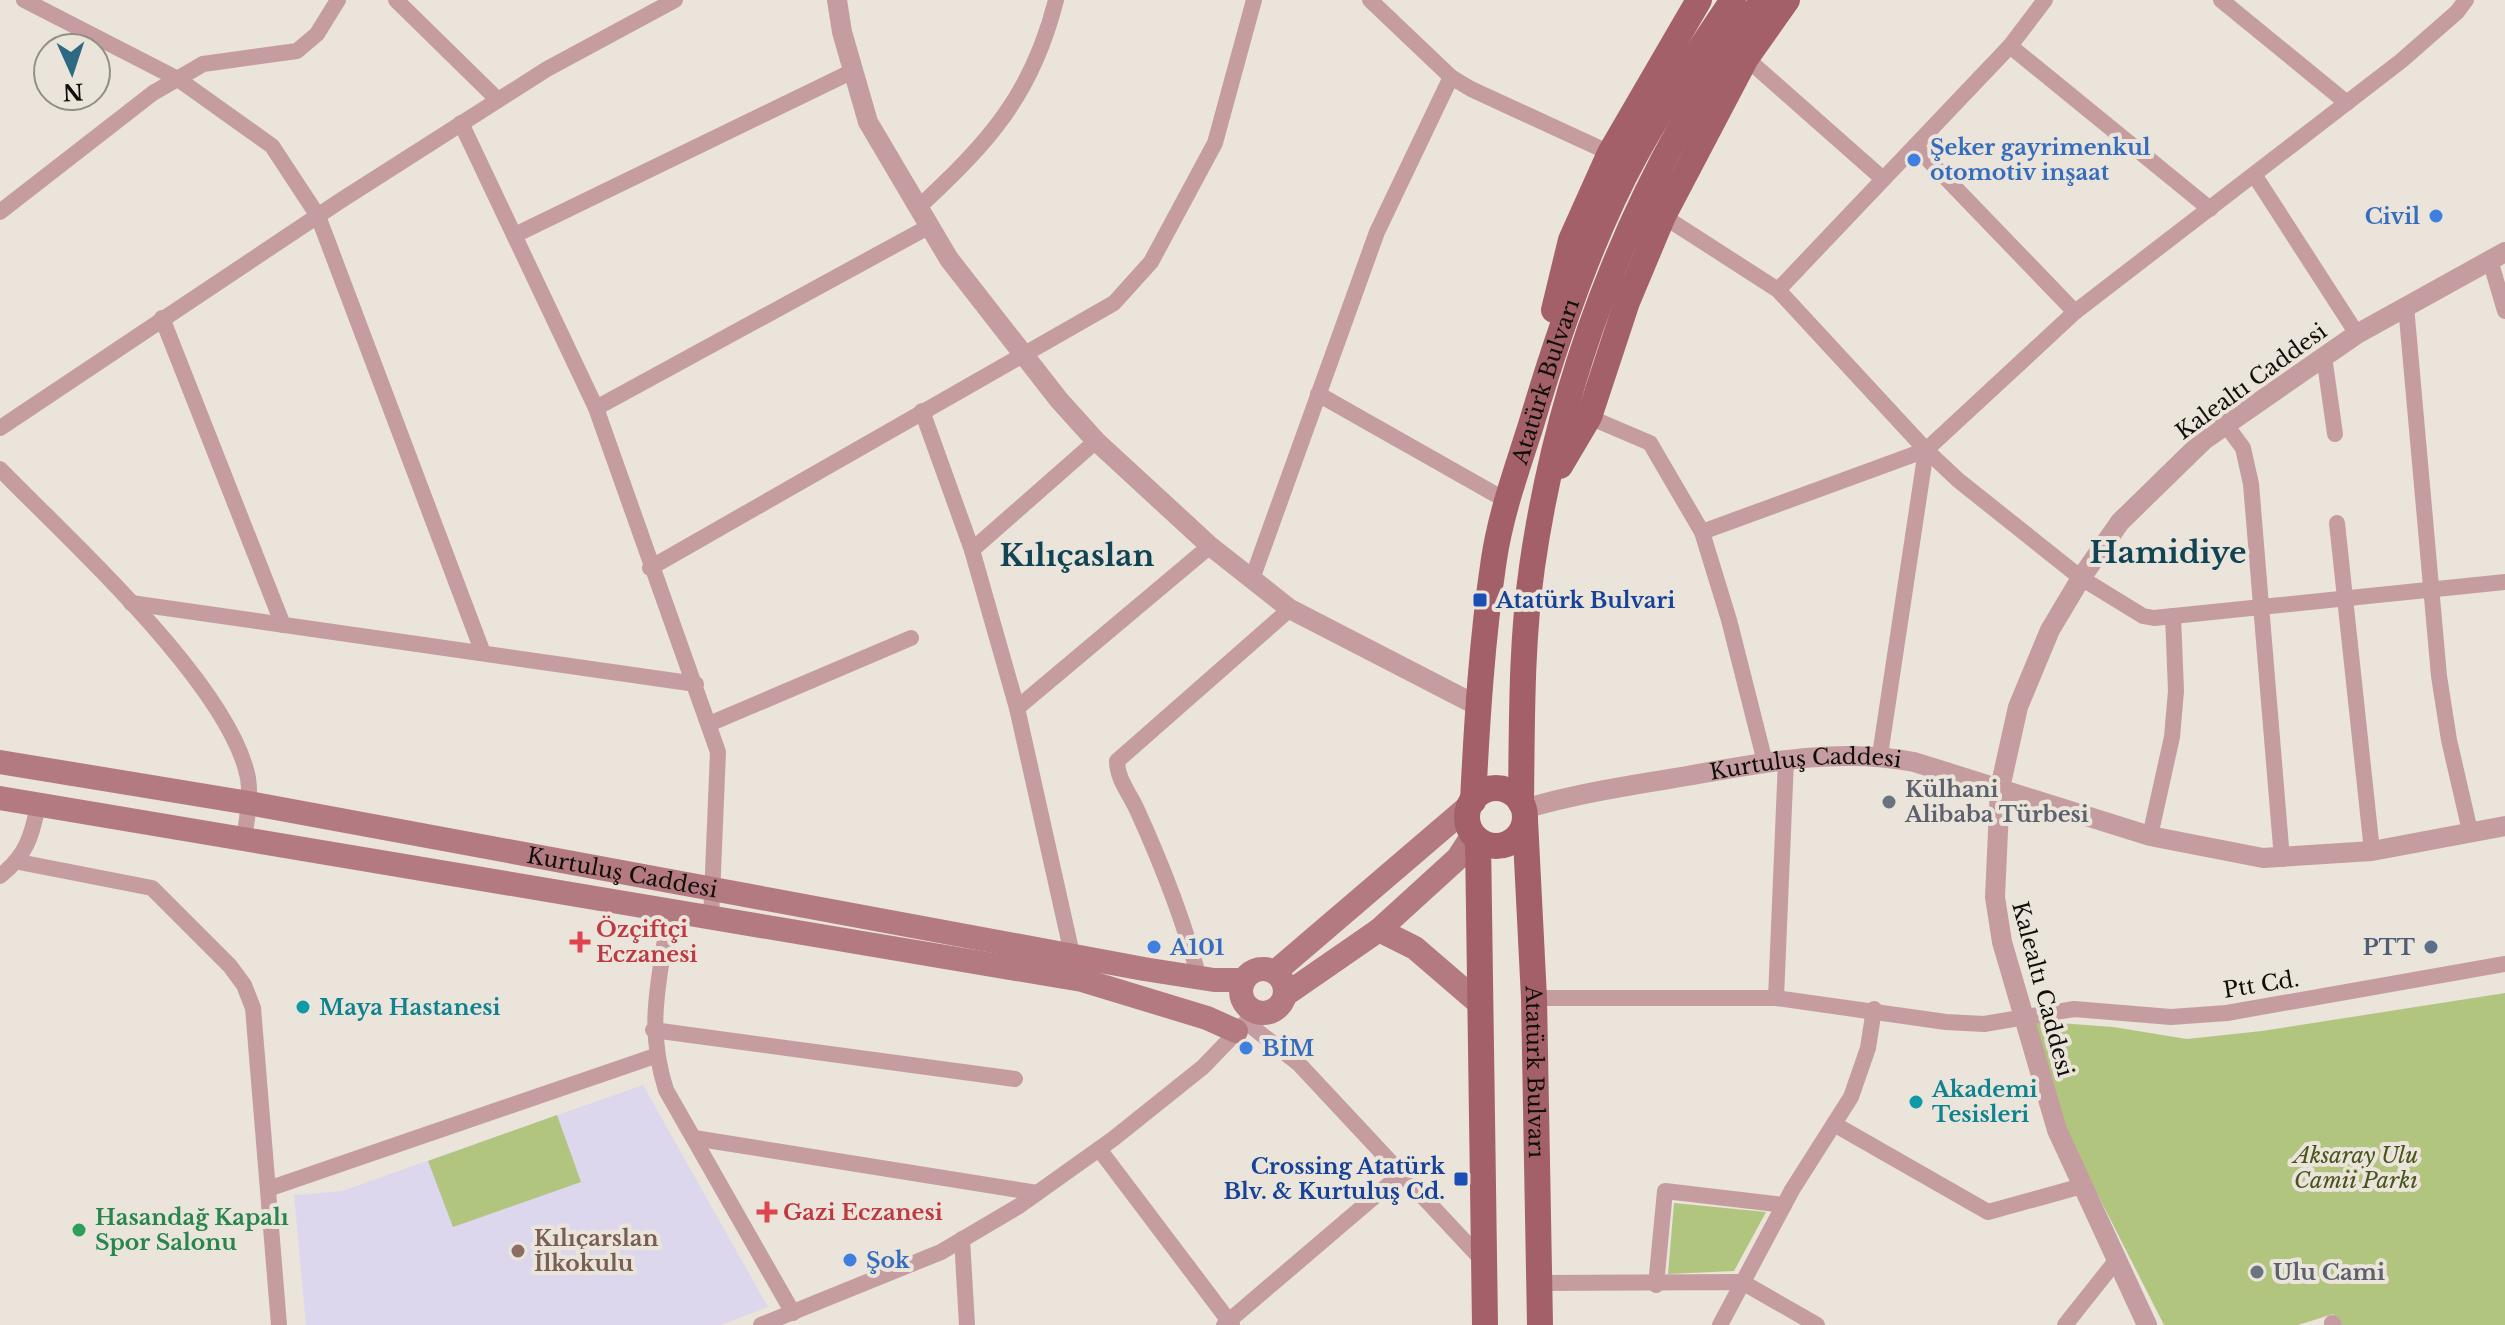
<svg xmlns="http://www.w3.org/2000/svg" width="2505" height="1325" font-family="'Libre Baskerville',serif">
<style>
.education{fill:#ddd7ed}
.green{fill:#b2c57e}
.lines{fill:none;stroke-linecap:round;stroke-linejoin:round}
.minor{stroke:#c59da1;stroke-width:16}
.tertiary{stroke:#c59da1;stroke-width:20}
.secondary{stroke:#b37a81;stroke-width:24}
.primary{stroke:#a46069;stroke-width:26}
.shop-dot{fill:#3f7fe0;stroke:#eae4da;stroke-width:3}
.transit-dot{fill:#1a4fb4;stroke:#eae4da;stroke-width:3}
.worship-dot{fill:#6b7280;stroke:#eae4da;stroke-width:3}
.health-dot{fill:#e0444e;stroke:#eae4da;stroke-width:3}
.service-dot{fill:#5c6f8a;stroke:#eae4da;stroke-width:3}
.culture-dot{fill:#0f9aa8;stroke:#eae4da;stroke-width:3}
.leisure-dot{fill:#2e9e5b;stroke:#eae4da;stroke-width:3}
.education-dot{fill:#8d6e63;stroke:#eae4da;stroke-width:3}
.labels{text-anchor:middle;stroke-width:8;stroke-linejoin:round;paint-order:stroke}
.shop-label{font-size:22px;font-weight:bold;fill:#366cbe;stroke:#eae4da;text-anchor:start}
.street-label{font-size:22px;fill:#110f0b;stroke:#eae4da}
.transit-label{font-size:22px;font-weight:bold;fill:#164399;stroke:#eae4da;text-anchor:start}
.worship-label{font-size:22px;font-weight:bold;fill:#5b616d;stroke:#eae4da;text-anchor:start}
.health-label{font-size:22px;font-weight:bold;fill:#be3a42;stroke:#eae4da;text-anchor:start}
.service-label{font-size:22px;font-weight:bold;fill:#4e5e75;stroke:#eae4da;text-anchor:end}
.culture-label{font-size:22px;font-weight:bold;fill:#0d838f;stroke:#eae4da;text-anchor:start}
.park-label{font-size:22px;font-style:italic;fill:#48541c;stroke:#eae4da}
.leisure-label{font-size:22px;font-weight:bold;fill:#27864d;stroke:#eae4da;text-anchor:start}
.education-label{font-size:22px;font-weight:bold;fill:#785e54;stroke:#eae4da;text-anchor:start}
.district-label{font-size:30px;font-weight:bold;fill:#104354;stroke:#eae4da}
</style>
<rect width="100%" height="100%" fill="#eae4da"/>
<polygon class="education" points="643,1085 768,1307 721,1325 306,1325 294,1195 342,1191"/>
<g class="green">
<polygon points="2505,993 2505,1325 2342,1325 2333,1314 2298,1325 2164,1325 2069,1138 2031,1021 2113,1027 2187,1039 2262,1031"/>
<polygon points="557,1115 581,1182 453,1227 428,1161"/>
<polygon points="1674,1203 1766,1212 1734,1271 1668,1274"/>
</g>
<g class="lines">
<g class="minor">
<polyline points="24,0 178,79 272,146 318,216 483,653"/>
<polyline points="396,0 498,100"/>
<polyline points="1370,0 1451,77 1471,89 1610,153"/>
<polyline points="2221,0 2347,103"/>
<polyline points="2010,46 2210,209"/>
<polyline points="1746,58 1883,179"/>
<polyline points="461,123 596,408 718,752 711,920"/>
<polyline points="1915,146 2075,312"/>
<polyline points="2255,176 2357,334"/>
<path d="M919,207C989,142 1032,95 1056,0"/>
<polyline points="0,212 153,93 203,64 297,51 317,34 338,0"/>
<polyline points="1663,216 1778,290 1926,450 1958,480 2081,578 2143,616 2154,618 2505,582"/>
<polyline points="517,234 853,71"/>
<polyline points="2490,260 2505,311"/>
<polyline points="1778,290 2010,46 2045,0"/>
<polyline points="2406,306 2439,676 2449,740 2470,831"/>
<polyline points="162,318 283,625"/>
<polyline points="2324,356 2335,434"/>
<polyline points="1318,394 1507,501"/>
<polyline points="596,408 930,226"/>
<polyline points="922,411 972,550 1017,708 1072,954"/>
<polyline points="1589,417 1650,443 1702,532 1729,620 1765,762"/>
<polyline points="2226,425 2243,448 2251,484 2282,859"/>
<polyline points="0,428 340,201 547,69 675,0"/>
<path d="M0,469C68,539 230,685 248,778C251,798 247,819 244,839"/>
<polyline points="2337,523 2372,851"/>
<polyline points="1702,532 1926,450 2075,312 2401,61 2457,12 2466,0"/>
<polyline points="972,550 1096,441"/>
<polyline points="650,568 1114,303 1151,262 1215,143 1254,0"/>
<polyline points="1252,579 1377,232 1451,77"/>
<polyline points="131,603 696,684"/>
<polyline points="1017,708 1210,546"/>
<polyline points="709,724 911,638"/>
<polyline points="1880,755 1926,450"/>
<polyline points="2150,836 2172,737 2176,691 2173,616"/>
<polyline points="19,862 152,888 230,966 244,985 253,1008 279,1325"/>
<path d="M0,876C26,856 32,836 38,805"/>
<path d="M669,913C660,979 645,1025 666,1090L793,1313"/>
<path d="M1199,978C1184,921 1162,865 1138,812C1131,795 1117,780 1117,761L1290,609"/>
<polyline points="1534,998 1776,998 1946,1022 1984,1024 2074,1009 2171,1017 2227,1013 2505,964"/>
<polyline points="1776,998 1786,760"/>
<polyline points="1246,1022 1299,1064 1484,1262"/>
<polyline points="653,1030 1015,1079"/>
<polyline points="1834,1124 1988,1212 2082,1186"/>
<polyline points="694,1138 1037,1193"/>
<polyline points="1099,1149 1232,1325"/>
<polyline points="268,1189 655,1056"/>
<polyline points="962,1239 967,1325"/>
<polyline points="1540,1283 1742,1282 1817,1325"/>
<polyline points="1656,1285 1665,1191 1784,1205"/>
<polyline points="2332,1323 2334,1325"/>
<polyline points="761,1325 941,1252 1019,1206 1113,1139 1203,1067 1256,1012"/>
<polyline points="1224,1325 1401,1174"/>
<polyline points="1720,1325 1792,1190 1851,1097 1868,1048 1874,1009"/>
<polyline points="2065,1325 2115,1262"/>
</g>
<g class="tertiary">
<polyline points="837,0 842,32 868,122 949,259 1059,400 1096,441 1210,546 1290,609 1478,706"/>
<path id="s1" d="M1524,809C1578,793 1632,785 1687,776C1762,763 1838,747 1914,762L2150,836L2263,858L2372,851L2505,826"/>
<polyline points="2147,1325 2057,1130 2002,942 1995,897 2000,788 2018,707 2050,630 2081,578 2120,522 2204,440 2357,334 2505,252"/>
</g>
<g class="secondary">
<path id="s2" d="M0,762L249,803L1144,969L1214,980H1244"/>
<polyline points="0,798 1082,980 1207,1018 1236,1031"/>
<polyline points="1379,930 1458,858 1473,835"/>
<circle cx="1263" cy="991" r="22"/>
<polyline points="1275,972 1470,805"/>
<polyline points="1285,995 1379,930 1415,948 1480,1004"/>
</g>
<g class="primary">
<polyline points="1554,310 1571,240 1610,153 1699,0"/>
<polyline points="1560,466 1589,417 1627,302 1663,216 1746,58 1787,0"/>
<circle cx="1496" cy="817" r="29"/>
<path id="s3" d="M1473,801C1477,720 1482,639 1494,559C1501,513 1517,469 1531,425C1557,337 1592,234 1636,154C1665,101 1699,50 1733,0"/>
<path d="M1521,803C1522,724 1521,644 1532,567C1561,364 1642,164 1763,0"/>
<path id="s4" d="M1525,820L1534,998L1540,1325"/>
<polyline points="1478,840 1485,1325"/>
</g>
</g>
<g class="shop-dot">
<circle cx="1914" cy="160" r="8"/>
<circle cx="2436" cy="216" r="8"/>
<circle cx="1154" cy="947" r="8"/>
<circle cx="1246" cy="1048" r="8"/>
<circle cx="850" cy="1260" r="8"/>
</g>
<g class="transit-dot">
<rect x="1472" y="592" width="16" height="16" rx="4"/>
<rect x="1453" y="1171" width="16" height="16" rx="4"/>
</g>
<g class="worship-dot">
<circle cx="1889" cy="802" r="8"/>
<circle cx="2257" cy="1272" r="8"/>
</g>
<g class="health-dot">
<path d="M576 930h8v8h8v8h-8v8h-8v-8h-8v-8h8z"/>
<path d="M763 1200h8v8h8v8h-8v8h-8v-8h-8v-8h8z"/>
</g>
<circle class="service-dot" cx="2431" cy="947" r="8"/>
<g class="culture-dot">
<circle cx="303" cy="1007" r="8"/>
<circle cx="1916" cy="1102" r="8"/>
</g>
<circle class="leisure-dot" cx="79" cy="1230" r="8"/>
<circle class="education-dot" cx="518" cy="1251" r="8"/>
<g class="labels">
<g class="shop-label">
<text x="1930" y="155">Şeker gayrimenkul<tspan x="1930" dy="25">otomotiv inşaat</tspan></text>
<text x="2420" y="224" text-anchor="end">Civil</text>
<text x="1170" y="955">A101</text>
<text x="1262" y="1056">BİM</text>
<text x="866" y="1268">Şok</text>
</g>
<g class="street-label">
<text transform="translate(2251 381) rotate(-36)" y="8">Kalealtı Caddesi</text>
<text dy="8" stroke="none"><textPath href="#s3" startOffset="428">Atatürk Bulvarı</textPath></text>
<text dy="8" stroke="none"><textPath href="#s1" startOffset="286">Kurtuluş Caddesi</textPath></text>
<text dy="8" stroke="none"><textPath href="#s2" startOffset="632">Kurtuluş Caddesi</textPath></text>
<text transform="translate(2261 984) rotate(-9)" y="8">Ptt Cd.</text>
<text transform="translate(2043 989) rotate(75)" y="8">Kalealtı Caddesi</text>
<text dy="8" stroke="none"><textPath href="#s4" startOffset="252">Atatürk Bulvarı</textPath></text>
</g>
<g class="transit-label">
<text x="1496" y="608">Atatürk Bulvari</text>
<text x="1445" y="1174" text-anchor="end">Crossing Atatürk<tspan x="1445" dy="25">Blv. &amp; Kurtuluş Cd.</tspan></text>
</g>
<g class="worship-label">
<text x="1905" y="797">Külhani<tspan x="1905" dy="25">Alibaba Türbesi</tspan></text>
<text x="2273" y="1280">Ulu Cami</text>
</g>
<g class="health-label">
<text x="596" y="937">Özçiftçi<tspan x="596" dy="25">Eczanesi</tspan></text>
<text x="783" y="1220">Gazi Eczanesi</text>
</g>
<g class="service-label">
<text x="2415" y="955">PTT</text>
</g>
<g class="culture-label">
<text x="319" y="1015">Maya Hastanesi</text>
<text x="1932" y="1097">Akademi<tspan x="1932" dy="25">Tesisleri</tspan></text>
</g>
<g class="park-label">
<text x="2356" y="1163">Aksaray Ulu<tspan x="2356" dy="25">Camii Parkı</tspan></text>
</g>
<g class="leisure-label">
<text x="95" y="1225">Hasandağ Kapalı<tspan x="95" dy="25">Spor Salonu</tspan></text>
</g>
<g class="education-label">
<text x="534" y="1246">Kılıçarslan<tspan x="534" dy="25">İlkokulu</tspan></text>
</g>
<g class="district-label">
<text x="2168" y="563">Hamidiye</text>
<text x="1077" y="566">Kılıçaslan</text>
</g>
</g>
<g transform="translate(72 72) rotate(177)"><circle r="38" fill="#eae4da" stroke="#938f87" stroke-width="2"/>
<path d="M0-6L14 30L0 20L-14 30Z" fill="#2d6980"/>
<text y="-12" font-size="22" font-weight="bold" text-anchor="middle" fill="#110f0b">N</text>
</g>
</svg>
